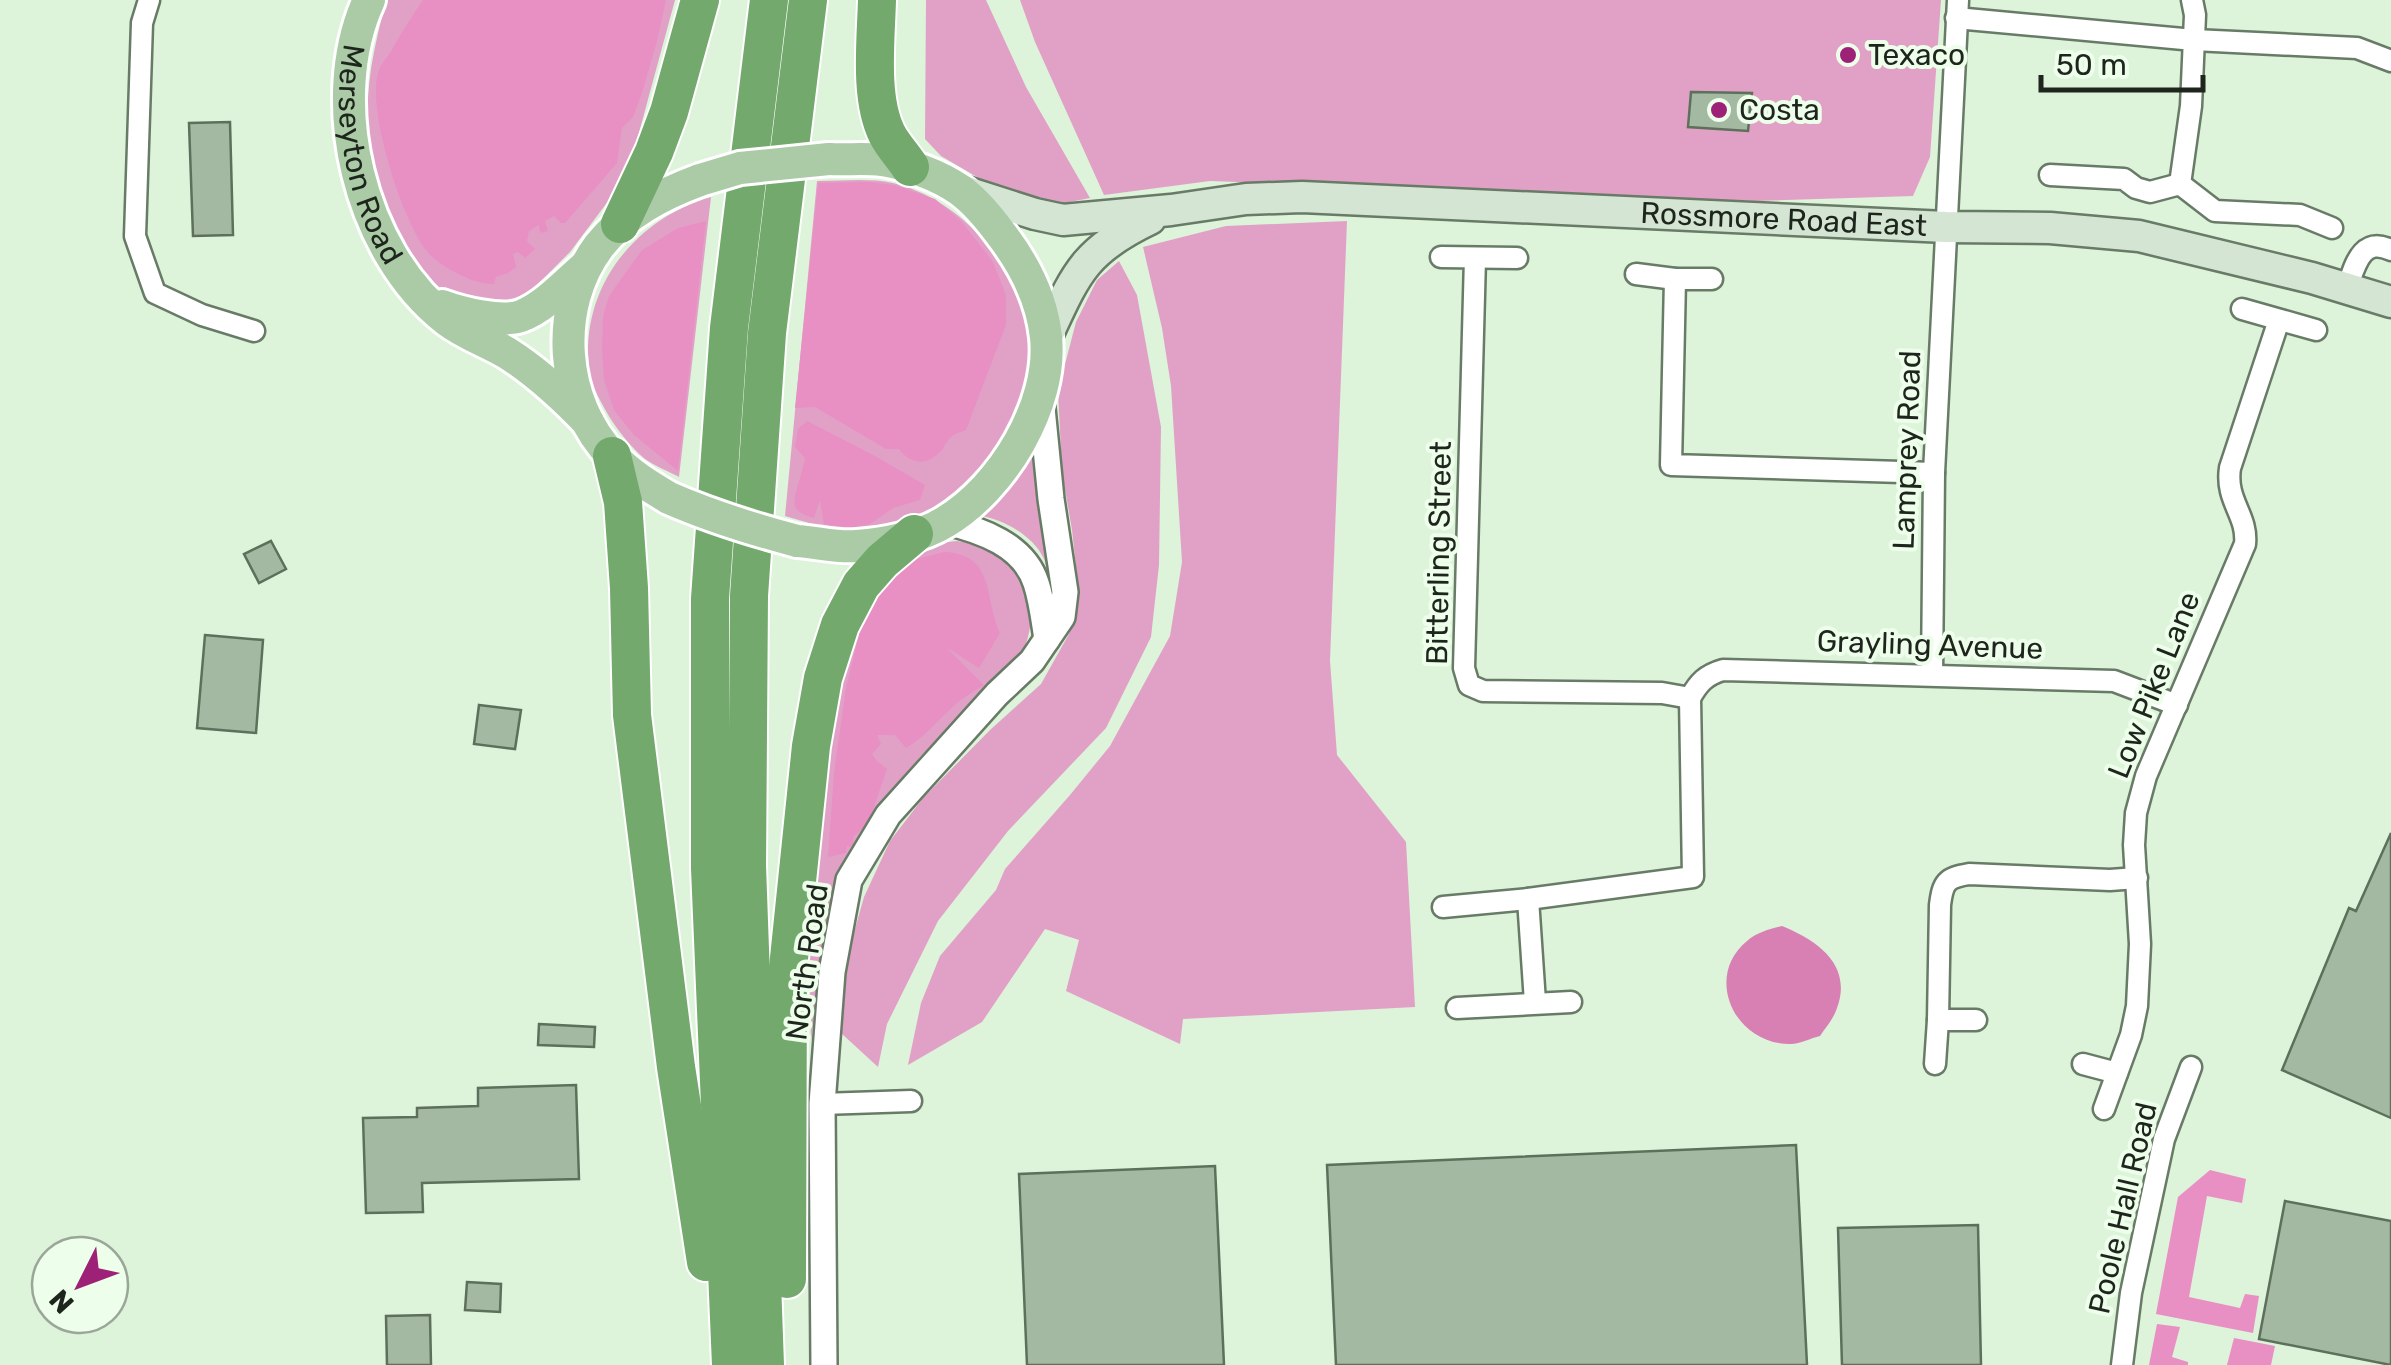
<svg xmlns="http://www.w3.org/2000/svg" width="2391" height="1365" font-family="Rubik,sans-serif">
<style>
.green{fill:#e1a1c6}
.forest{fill:#e88fc4}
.water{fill:#d880b4}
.building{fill:#a4b9a2;stroke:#5d705b;stroke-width:2.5}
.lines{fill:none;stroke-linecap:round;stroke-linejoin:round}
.minor-casing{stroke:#687b66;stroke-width:25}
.tertiary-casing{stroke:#687b66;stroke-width:30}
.secondary-casing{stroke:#687b66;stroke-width:35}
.primary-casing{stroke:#fff;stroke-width:38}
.motorway-casing{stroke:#fff;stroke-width:42}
.minor{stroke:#fff;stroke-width:20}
.tertiary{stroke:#fff;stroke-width:25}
.secondary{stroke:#d5e5d3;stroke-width:30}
.primary{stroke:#abcba7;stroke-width:32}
.motorway{stroke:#73a96d;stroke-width:38}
.primary-bridge-casing{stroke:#fff;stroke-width:38;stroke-linecap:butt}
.primary-bridge{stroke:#abcba7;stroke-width:32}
.poi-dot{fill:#9d2176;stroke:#edfeea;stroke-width:4}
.labels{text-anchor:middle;stroke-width:8;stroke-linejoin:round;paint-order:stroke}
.poi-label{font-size:30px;fill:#1d251c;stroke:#edfeea;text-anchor:start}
.street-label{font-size:30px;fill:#1d251c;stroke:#edfeea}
</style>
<rect width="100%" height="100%" fill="#ddf3da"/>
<g class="green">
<path d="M388,0H675L631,162L618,188L570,252L534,288L510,304C493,302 457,301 443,292C420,278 407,255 396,232C368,174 361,115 374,52C378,34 381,16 388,0Z"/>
<polygon points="926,0 986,0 1026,87 1090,198 1049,206 989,184 941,156 925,139"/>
<polygon points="1020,0 1941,0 1930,157 1913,196 1755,201 1210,181 1104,195 1035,42"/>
<path d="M817,181C842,181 869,178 893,183C926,191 955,210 977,233C1000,257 1019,286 1026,318C1035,361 1020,420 995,456C967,496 915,526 867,531C840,534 810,523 785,516Z"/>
<path d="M711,197L679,477C668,471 655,466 645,459C632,448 619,432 610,418C602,404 591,386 589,369C580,287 635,219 711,197Z"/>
<polygon points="1347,221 1330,661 1337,755 1406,842 1415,1007 1183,1019 1180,1044 1066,991 1079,940 1045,929 982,1022 908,1065 921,1003 940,956 996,890 1005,869 1070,795 1110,746 1170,636 1182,562 1171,386 1162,328 1143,247 1226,226"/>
<polygon points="1119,261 1137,295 1161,427 1159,565 1151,637 1106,728 1008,831 938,921 887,1024 878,1067 841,1033 841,979 864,897 890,841 923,798 990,730 1041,684 1069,634 1079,594 1072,530 1062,472 1058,391 1076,322 1097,280"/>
<path d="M1037,445L1057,573L1048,574C1046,568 1046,562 1043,557C1033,536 1002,518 979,516L1016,481Z"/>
<path d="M957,541C1018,549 1047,598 1022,654L920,757L884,802L838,889L830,915L822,955L811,1041L809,947L818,842L832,730L852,625L908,556L939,543Z"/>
</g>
<g class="forest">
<path d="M423,0H666L657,41L642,93L633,117L622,128L617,163L565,223H561L554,216L545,221L548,231L540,233L539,225L529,231L527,241L535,249L525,258L518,252L513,254L516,267L508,273L496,277L494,284C474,285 438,266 426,250C402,219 367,111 378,73C379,66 386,59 390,53C400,35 411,17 423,0Z"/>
<path d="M869,182L894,185L935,199L962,222L993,262L1006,295V325L966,430C961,432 955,433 951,437C946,441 945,447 941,451C927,466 911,465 899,449H886L815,407L795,408L818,183Z"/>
<polygon points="706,221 678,471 634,435 614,410 604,380 602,350 603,317 609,296 642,250 678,228"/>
<path d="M807,421L875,456L925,485L920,500L893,508L870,524L851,528L824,524L820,500L814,518C791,511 792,506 798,485C801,476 803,467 805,458L795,447L798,429Z"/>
<path d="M944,552C996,554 984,599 1000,633L979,668L946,647L984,685C975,691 965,696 956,704C939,719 925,737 906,748L895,735H877L881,744L872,754L877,761L887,769L868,824L853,837L854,844L851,847L847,846L846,853L828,857L834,773L846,688L863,618L879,587L909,561Z"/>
<polygon points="2210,1170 2246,1179 2242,1203 2207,1196 2189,1297 2240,1308 2245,1294 2259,1296 2253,1333 2156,1314 2178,1197"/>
<polygon points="2157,1324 2180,1327 2172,1357 2188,1362 2188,1365 2149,1365"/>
<polygon points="2234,1338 2275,1346 2271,1365 2227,1365"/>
</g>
<path class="water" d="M1782,926C1817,940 1853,965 1837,1008C1834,1018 1826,1027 1820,1036C1811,1038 1800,1044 1791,1044C1735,1045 1703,977 1747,941C1757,932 1770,929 1782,926Z"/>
<g class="building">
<polygon points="1691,92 1752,93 1748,131 1688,127"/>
<polygon points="230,122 233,235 193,236 189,123"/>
<polygon points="271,541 286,569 259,583 244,554"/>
<polygon points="205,635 263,640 256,733 197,728"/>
<polygon points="479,705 521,710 515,749 474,744"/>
<polygon points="2391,833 2391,1118 2282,1070 2349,908 2356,911"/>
<polygon points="539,1024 595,1027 594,1047 538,1045"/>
<polygon points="576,1085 579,1179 422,1183 423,1212 366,1213 363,1118 417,1117 417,1108 478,1106 478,1088"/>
<polygon points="1796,1145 1807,1365 1336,1365 1327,1165"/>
<polygon points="1215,1166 1224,1365 1027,1365 1019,1174"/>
<polygon points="2285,1201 2391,1221 2391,1365 2259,1339"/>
<polygon points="1978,1225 1981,1365 1842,1365 1838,1228"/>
<polygon points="467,1282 501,1284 500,1312 465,1310"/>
<polygon points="430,1315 431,1365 387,1365 386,1316"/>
</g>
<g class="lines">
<g class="minor-casing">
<g id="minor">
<polyline points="149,0 142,23 135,236 155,293 202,315 254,331"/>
<polyline points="1956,18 2194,40 2357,48 2391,61"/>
<polyline points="2050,175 2124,179 2136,188 2150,192 2180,184 2215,211 2300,215 2332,228"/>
<polyline points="2180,184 2191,106 2195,15 2192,0"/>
<polyline points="1441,257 1517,258"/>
<polyline points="1475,258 1464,668 1469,685 1483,691 1662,693 1690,698"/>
<polyline points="1636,274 1675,279 1712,279"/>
<polyline points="1675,279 1671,465 1934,473"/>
<path d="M2347,288C2355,266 2361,236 2391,250"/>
<polyline points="2242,309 2316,330"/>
<polyline points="1932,675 1934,473 1958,0"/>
<polyline points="1528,899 1535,1002"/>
<path d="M1443,907L1528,899L1693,877L1690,698C1699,682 1706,675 1723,670L2114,681L2177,705"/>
<polyline points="1457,1008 1571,1002"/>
<polyline points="1938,1020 1976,1020"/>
<path d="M1935,1064L1938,1020L1940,905C1943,882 1946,878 1969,874L2110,880L2137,878"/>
<polyline points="2083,1064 2117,1073"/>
<polyline points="822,1104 911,1101"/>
<path d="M2104,1109L2131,1035L2137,1006L2140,944L2134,845L2136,813L2146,776L2245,544C2248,515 2225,501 2230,468L2279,320"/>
<polyline points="2122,1365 2131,1293 2164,1139 2191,1067"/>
</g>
</g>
<g class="tertiary-casing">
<g id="tertiary">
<path d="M946,522C981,530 1024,545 1036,583C1042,601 1044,621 1047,639"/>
<polyline points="824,1365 822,1104 832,972 849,880 888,815 997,694 1032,661 1062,617 1065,592 1051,499 1041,398"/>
</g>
</g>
<g class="secondary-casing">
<g id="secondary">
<path id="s1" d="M960,190L1035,214L1063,220L1171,210L1246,199L1302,197L1946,227L2050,228L2139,236L2312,278L2391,302"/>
<path d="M1046,338C1076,274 1083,251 1150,219"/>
</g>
</g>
<g class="primary-casing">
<g id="primary">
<path id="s2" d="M369,0C323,100 359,252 447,320C465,334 487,341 507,353C537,372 563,396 588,422"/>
<path d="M442,306C461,313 501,323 521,316C545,307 566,283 585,267"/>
<path d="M669,498C649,486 629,474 613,457C560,403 553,307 599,246C625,213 662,194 700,180"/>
<path d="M797,541C816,542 838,548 857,546C885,544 921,537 945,522C1002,488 1053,405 1046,337C1042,299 1024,264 1001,234C990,219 975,201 960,190C938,175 908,164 882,160C865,158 846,160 829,159"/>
</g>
</g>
<g class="motorway-casing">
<g id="motorway">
<path d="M877,0C876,40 869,98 887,134C893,146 903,156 910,167"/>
<polyline points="620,224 654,152 669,112 700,0"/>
<polyline points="612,456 623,502 629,588 632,715 676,1067 706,1262"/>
<polyline points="787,1279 788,968 811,746 823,678 840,625 861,585 882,561 914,534"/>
<polyline points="731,1365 710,868 710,599 729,328 769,0"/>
<polyline points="765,1365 747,866 749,596 767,333 808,0"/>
</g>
</g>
<use href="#minor" class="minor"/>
<use href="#tertiary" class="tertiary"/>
<use href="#secondary" class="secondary"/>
<use href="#primary" class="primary"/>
<use href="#motorway" class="motorway"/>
<g class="primary-bridge-casing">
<g id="primary-bridge">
<polyline points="700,180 740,168 829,159"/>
<path d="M669,498C710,516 752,529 797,541"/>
</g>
</g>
<use href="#primary-bridge" class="primary-bridge"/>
</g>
<g class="poi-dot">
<circle cx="1848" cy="55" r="10"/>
<circle cx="1719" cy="110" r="10"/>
</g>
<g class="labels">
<g class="poi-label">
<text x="1868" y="65">Texaco</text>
<text x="1739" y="120">Costa</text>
</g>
<g class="street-label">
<text dy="10" stroke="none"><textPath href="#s2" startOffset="160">Merseyton Road</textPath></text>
<text dy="10" stroke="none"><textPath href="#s1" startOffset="830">Rossmore Road East</textPath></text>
<text transform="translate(1907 450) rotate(-88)" y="10">Lamprey Road</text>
<text transform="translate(1439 553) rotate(-89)" y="10">Bitterling Street</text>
<text transform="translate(1930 645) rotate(2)" y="10">Grayling Avenue</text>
<text transform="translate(2154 685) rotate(-68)" y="10">Low Pike Lane</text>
<text transform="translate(807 962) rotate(-82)" y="10">North Road</text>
<text transform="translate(2123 1208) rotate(-77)" y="10">Poole Hall Road</text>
</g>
</g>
<g transform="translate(80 1285) rotate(228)"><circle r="48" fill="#edfeea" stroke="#9aa798" stroke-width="2.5"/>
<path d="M0-8L18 38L0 25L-18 38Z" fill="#9d2176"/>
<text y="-15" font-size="28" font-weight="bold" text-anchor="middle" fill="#1d251c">N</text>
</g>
<path d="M2041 75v15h162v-15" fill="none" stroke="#1d251c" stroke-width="5"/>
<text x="2056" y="75" font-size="30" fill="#1d251c" stroke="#edfeea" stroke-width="8" paint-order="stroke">50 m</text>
</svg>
